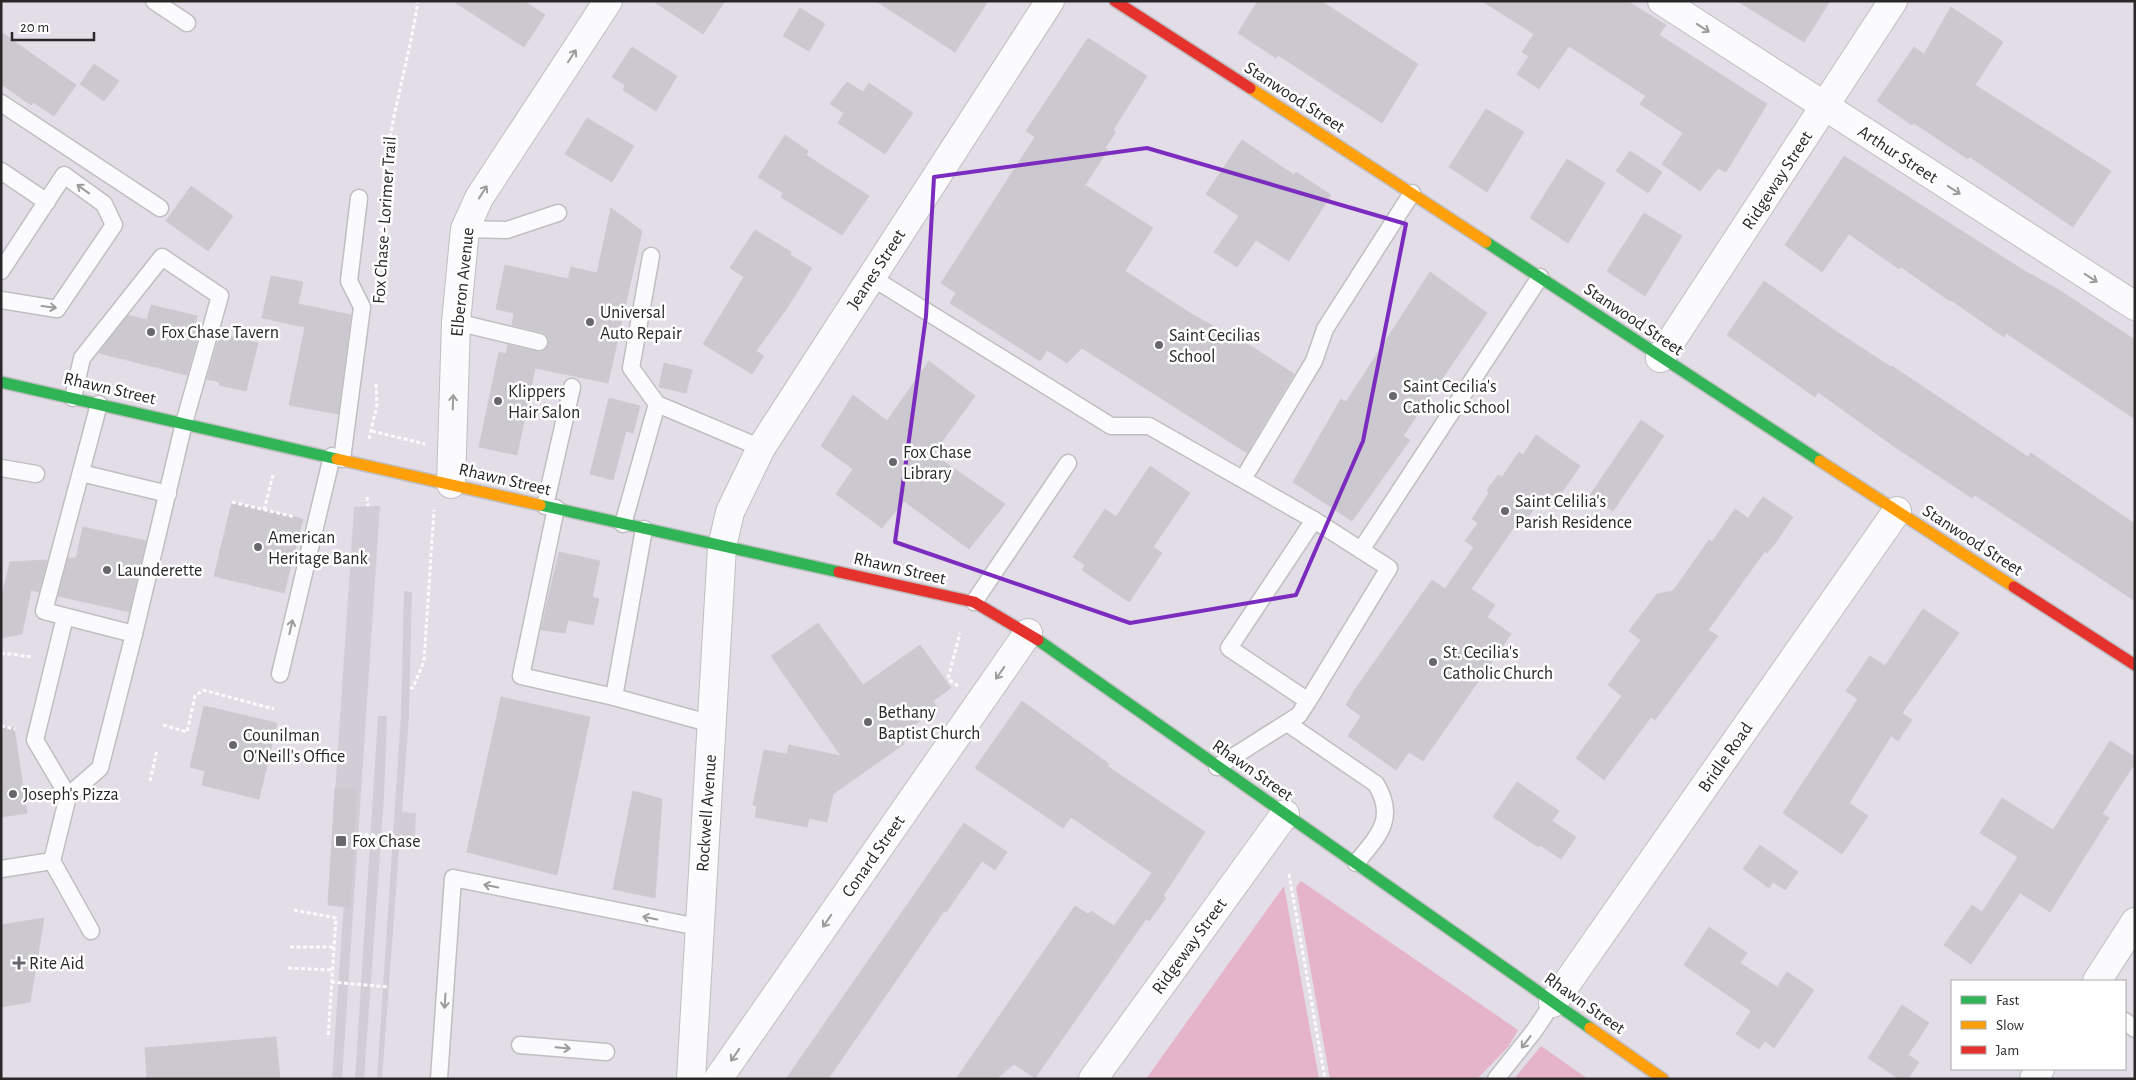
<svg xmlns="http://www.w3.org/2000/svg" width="2136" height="1080" font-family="'Alegreya Sans',sans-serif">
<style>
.green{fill:#e5b3ca}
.plaza{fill:#d2ccd7}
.building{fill:#ccc8cf;stroke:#cec9d2}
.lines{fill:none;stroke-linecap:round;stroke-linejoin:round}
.lane-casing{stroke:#bfbfc1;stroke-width:19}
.street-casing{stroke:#bfbfc1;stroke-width:30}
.fast-casing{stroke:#bfbfc1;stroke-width:14}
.slow-casing{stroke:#bfbfc1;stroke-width:14}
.jam-casing{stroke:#bfbfc1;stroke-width:14}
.path{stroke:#fbfafc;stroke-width:3;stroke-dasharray:4 2.5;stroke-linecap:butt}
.lane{stroke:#fbfafc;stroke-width:16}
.street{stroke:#fbfafc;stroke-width:28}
.fast{stroke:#30b455;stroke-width:11}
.slow{stroke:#ff9f0a;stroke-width:11}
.jam{stroke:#e5322d;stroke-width:11}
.oneway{stroke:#9c9c9d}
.marked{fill:none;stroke:#7b2cbf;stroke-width:4;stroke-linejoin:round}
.poi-dot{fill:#69676b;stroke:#fff;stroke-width:2}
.labels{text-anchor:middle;stroke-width:5;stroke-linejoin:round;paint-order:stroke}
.street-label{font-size:18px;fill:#282828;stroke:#fff}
.poi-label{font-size:18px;fill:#282828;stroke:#fff;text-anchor:start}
</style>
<rect width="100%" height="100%" fill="#e3dde8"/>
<g class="green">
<polygon points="1301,881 1518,1030 1508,1047 1477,1079 1330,1079 1296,887"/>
<polygon points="1284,886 1319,1079 1146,1079"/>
<polygon points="1541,1046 1588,1079 1514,1079"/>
</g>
<g class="plaza">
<polygon points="380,506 342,1079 332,1079 350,809 334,808 354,507"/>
<polygon points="404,591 412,592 409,715 402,812 416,813 415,836 400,836 382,1079 377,1079 401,714"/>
<polygon points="378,716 387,716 384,797 364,1079 355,1079"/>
</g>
<g class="building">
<polygon points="453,1 524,1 545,15 524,47"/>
<polygon points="653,1 725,1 703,34"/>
<polygon points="876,1 988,1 955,52"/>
<polygon points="1258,1 1321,1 1418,64 1382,123 1278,55 1276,58 1238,33"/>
<polygon points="1482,1 1627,1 1666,25 1659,35 1767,104 1726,172 1718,168 1700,191 1662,164 1683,133 1640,104 1646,96 1569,46 1539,89 1517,74 1529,56 1522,52 1534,34"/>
<polygon points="1737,1 1830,1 1804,42"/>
<polygon points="1951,7 2003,42 1975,85 2111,171 2073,227 1970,157 1968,159 1914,123 1912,125 1877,101 1914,47 1924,54"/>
<polygon points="800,8 825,24 809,51 783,36"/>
<polygon points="1,32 76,85 54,116 33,102 31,105 1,84"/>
<polygon points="1088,38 1147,76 1113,130 1116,132 1105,148 1108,150 1085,185 1153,228 1125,271 1193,315 1254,348 1294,374 1247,453 1082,348 1067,363 1047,350 1040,361 950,303 956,293 941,283 1035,137 1026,131"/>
<polygon points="632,47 677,76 656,111 623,90 625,85 612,77"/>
<polygon points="94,64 119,81 104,101 80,84"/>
<polygon points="847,82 863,92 869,83 913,113 885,154 838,123 844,113 830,104"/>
<polygon points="1486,109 1524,132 1487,192 1449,167"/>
<polygon points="587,118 634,146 612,182 565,154"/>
<polygon points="785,135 808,151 806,155 869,196 842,235 781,197 783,193 758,177"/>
<polygon points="1242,140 1294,175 1296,172 1331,195 1289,261 1256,240 1237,267 1214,252 1239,216 1206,194"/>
<polygon points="1630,151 1662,172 1648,193 1616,171"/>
<polygon points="1844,156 2023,270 2059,290 2135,340 2135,419 2006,333 2004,337 1951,300 1950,301 1901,267 1899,269 1849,234 1822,272 1785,245"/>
<polygon points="1567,159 1605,183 1568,243 1530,218"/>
<polygon points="191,186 233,216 208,251 166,221"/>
<polygon points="611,208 642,231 608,383 535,368 517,455 479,447 499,352 506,354 508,345 541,352 547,348 549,344 546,335 542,332 512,325 514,313 496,309 505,265 568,279 571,267 597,273"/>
<polygon points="1644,213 1682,236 1645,296 1607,271"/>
<polygon points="755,230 791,252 790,255 812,268 787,308 756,351 764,356 752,374 703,344 744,277 730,268"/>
<polygon points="1430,272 1487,313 1403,436 1410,440 1352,521 1293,482 1341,399 1346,402"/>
<polygon points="271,276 303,282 298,304 351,315 338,414 289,405 305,327 262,318"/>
<polygon points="1764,281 1834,330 1891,367 1892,366 2028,457 2031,453 2135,524 2135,601 1975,495 1972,498 1892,445 1818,392 1815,397 1727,335"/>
<polygon points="151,305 197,316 194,328 200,330 187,375 99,353 128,315 147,320"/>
<polygon points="220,334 258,343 246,391 219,385 220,382 207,379"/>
<polygon points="929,361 975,396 933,454 1005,504 969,549 904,501 882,528 836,494 853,469 821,446 853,395 887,421"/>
<polygon points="664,363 692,370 686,393 659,387"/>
<polygon points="609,398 640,406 633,433 626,431 613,480 590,474"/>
<polygon points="1641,420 1664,436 1613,511 1590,495"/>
<polygon points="1536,435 1580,466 1553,505 1542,497 1526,520 1521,517 1471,589 1495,605 1487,617 1511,634 1423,761 1409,752 1396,770 1348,736 1361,716 1346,705 1354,691 1432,580 1445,589 1474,547 1465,541 1478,523 1472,519 1489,493 1487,490 1498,475 1502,477 1519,452 1523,455"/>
<polygon points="1150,466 1190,493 1153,547 1162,553 1129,602 1082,570 1085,565 1073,557 1105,509 1116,517"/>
<polygon points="1763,497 1793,517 1776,542 1767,553 1765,551 1708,630 1718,636 1655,720 1651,717 1604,780 1576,758 1622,696 1608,685 1641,640 1629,631 1657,594 1673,591 1709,540 1712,542 1735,509 1748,518"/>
<polygon points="232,502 303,519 284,593 214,576"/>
<polygon points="83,527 146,541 129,612 58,596 68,558 76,558"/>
<polygon points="559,552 600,561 592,597 599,599 593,625 568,620 565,633 541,630"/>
<polygon points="47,560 39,592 31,590 22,634 1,638 1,600 10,562"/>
<polygon points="1923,609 1959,633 1902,713 1912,720 1898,741 1891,736 1849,803 1868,816 1842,854 1783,813 1858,699 1846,691 1870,656 1885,666"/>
<polygon points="818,623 863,685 920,645 951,688 933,701 938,708 899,736 904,744 833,794 827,822 809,818 807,827 755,817 757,806 753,805 764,750 787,754 789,745 841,756 771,656"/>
<polygon points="501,697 590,717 557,875 467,852"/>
<polygon points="1022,701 1109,764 1107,766 1205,832 1163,896 1166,898 1149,921 1146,919 1035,1078 1014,1064 996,1079 956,1079 1075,906 1088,914 1091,911 1114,926 1152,873 1071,817 1063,828 975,768"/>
<polygon points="204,706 277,723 259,799 202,785 205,771 190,767"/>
<polygon points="14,727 27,813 1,817 1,728"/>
<polygon points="2110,741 2135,757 2135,763 2102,814 2109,818 2050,912 2020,893 1971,964 1944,945 1972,905 1982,912 2018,857 1980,833 2002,798 2053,830"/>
<polygon points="1517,782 1559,811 1552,821 1576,837 1561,859 1540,845 1538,847 1493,817"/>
<polygon points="335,788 357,789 350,907 328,905"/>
<polygon points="633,791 662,799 655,898 613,889"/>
<polygon points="964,823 1007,852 995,870 982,861 946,912 944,911 828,1079 786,1079"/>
<polygon points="1760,845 1798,872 1785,890 1773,882 1769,888 1743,869"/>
<polygon points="44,918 30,1002 1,1007 1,925"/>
<polygon points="1709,927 1747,953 1740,963 1777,987 1787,972 1814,990 1774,1048 1765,1041 1759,1049 1736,1034 1751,1011 1684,965"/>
<polygon points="1902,1005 1929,1023 1908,1055 1919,1062 1908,1079 1899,1079 1868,1058"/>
<polygon points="276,1037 280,1079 147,1079 145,1048"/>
</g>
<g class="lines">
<g class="lane-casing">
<g id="lane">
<polyline points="154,1 187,23"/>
<polyline points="1,103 160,208"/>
<polyline points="1,171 47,202"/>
<polyline points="465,229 507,230 558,213"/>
<polyline points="651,256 631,368 657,404"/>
<polyline points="1,271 64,175 104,204 114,225 57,309 1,300"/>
<polyline points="871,277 1111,426 1149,426 1314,520"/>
<polyline points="456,322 539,342"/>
<polyline points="73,398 82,358 162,257 220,296 184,423 134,634 44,611 99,404"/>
<polyline points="342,459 362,307 349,281 359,198"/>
<polyline points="1,468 36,474"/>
<polyline points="81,473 168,494"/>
<polyline points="1243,479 1314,361 1325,329 1412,193"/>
<polyline points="545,506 572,387"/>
<polyline points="556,508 521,676 614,697"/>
<polyline points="623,524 657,404 761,448"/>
<polyline points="644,529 614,697 712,724"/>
<polyline points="1361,550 1540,277"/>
<polyline points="974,602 1068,463"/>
<polyline points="65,617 35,740 68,796"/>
<polyline points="280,674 332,456"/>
<path d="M1287,723L1376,784C1397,819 1378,836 1356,863"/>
<polyline points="1217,767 1299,715 1308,701 1389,568 1314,520 1229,648 1308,701"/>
<polyline points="52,861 91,931"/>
<polyline points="1,869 52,861 68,796 100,768 134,634"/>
<polyline points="2125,1021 2135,1029"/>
<polyline points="520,1045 606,1052"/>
<polyline points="439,1079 453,878 698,927"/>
<polyline points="1496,1079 1534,1031 1553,1003"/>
</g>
</g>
<g class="street-casing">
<g id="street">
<polyline points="1662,1 2135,306"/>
<polyline points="1660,358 1893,1"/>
<polyline points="451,484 456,322 465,229 479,198 608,1"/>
<polyline points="2097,981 2135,922"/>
<polyline points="1553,1003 1897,511"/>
<polyline points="691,1079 722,547 730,512 761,448 1050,1"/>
<polyline points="718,1079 1028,633"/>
<polyline points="1093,1079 1285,814"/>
<polyline points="2034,1079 2040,1069"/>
</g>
</g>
<g class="fast-casing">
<g id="fast">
<polyline points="1486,242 1820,461"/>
<polyline points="1,382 337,459"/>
<polyline points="540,505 839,572"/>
<polyline points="1038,640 1590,1028"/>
</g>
</g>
<g class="slow-casing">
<g id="slow">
<polyline points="1250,88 1486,242"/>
<polyline points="337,459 540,505"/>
<polyline points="1820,461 2014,587"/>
<polyline points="1590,1028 1663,1079"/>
</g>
</g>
<g class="jam-casing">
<g id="jam">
<polyline points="1115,1 1250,88"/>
<polyline points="839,572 974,602 1038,640"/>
<polyline points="2014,587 2135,665"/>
</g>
</g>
<g class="path">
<path d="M382,195C387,129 408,66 418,1"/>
<polyline points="379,290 381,221"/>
<polyline points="372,431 425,444"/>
<polyline points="369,439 377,405 376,384"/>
<polyline points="367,497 368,506"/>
<polyline points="232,502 295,517"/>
<polyline points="264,510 273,475"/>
<polyline points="1,653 33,657"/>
<polyline points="958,686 948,679 960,633"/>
<polyline points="410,688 413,688 424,661 434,510"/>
<polyline points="163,725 187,732 195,696 203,690 274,709"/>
<polyline points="1,726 15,729"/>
<polyline points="150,781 157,750"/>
<polyline points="358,834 394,836 400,840"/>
<polyline points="1289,874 1325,1079"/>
<polyline points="294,910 336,918 328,1038"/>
<polyline points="290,947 334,947"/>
<polyline points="288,968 332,970"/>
<polyline points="331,982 389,987"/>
</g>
<use href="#lane" class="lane"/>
<use href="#street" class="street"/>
<use href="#fast" class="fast"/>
<use href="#slow" class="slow"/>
<use href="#jam" class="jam"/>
</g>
<defs><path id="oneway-shaft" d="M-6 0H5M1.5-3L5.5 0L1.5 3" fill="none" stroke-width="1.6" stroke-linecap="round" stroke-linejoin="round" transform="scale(1.25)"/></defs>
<g class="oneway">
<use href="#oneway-shaft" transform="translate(1703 28) rotate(33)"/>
<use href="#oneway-shaft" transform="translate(572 56) rotate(-57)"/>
<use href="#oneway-shaft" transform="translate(83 189) rotate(-144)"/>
<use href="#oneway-shaft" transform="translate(1954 190) rotate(33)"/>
<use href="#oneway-shaft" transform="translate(483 192) rotate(-58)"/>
<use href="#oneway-shaft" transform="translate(2091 278) rotate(33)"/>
<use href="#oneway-shaft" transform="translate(49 307) rotate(7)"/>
<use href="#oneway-shaft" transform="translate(453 402) rotate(-88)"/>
<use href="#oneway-shaft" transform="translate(291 627) rotate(-77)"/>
<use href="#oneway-shaft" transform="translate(1000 673) rotate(125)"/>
<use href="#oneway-shaft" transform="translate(491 886) rotate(-169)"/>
<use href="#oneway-shaft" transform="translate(650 918) rotate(-169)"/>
<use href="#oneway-shaft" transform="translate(827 921) rotate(125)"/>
<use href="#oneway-shaft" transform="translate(445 1001) rotate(94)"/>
<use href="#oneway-shaft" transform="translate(1526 1042) rotate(128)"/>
<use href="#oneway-shaft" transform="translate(563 1048) rotate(5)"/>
<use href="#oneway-shaft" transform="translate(735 1055) rotate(125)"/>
</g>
<path class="marked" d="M1147,148L1406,224L1363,441L1296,595L1130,623L895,542L926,316L934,177Z"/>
<g class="poi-dot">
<circle cx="590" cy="322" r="5"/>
<circle cx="151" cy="332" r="5"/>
<circle cx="1159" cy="345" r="5"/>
<circle cx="1393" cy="396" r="5"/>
<circle cx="498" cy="401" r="5"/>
<circle cx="893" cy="462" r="5"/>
<circle cx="1505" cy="511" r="5"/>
<circle cx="258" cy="547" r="5"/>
<circle cx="107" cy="570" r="5"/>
<circle cx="1433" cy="662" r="5"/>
<circle cx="868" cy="722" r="5"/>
<circle cx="233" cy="745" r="5"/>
<circle cx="13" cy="794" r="5"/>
<rect x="335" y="835" width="12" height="12" rx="2.5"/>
<path d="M16.5 955.5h5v5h5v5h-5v5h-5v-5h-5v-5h5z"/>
</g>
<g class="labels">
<g class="street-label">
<text transform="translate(1295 97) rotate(33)" y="6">Stanwood Street</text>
<text transform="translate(1898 154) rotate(33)" y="6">Arthur Street</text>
<text transform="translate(1777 180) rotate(-57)" y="6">Ridgeway Street</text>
<text transform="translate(384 220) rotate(-86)" y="6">Fox Chase - Lorimer Trail</text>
<text transform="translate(876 269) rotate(-57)" y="6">Jeanes Street</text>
<text transform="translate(462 282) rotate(-84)" y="6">Elberon Avenue</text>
<text transform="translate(1634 319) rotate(34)" y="6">Stanwood Street</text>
<text transform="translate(110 388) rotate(13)" y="6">Rhawn Street</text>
<text transform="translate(505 479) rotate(13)" y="6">Rhawn Street</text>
<text transform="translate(1973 540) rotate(33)" y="6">Stanwood Street</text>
<text transform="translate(900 568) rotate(13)" y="6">Rhawn Street</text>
<text transform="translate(1725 757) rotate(-55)" y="6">Bridle Road</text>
<text transform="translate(1253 770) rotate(35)" y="6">Rhawn Street</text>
<text transform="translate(706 813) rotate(-86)" y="6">Rockwell Avenue</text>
<text transform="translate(873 856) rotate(-55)" y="6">Conard Street</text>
<text transform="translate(1189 946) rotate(-54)" y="6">Ridgeway Street</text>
<text transform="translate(1585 1003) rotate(35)" y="6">Rhawn Street</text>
</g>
<g class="poi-label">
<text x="600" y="318">Universal<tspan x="600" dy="21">Auto Repair</tspan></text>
<text x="161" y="338">Fox Chase Tavern</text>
<text x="1169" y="341">Saint Cecilias<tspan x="1169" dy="21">School</tspan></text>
<text x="1403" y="392">Saint Cecilia's<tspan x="1403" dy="21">Catholic School</tspan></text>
<text x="508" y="397">Klippers<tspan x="508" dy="21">Hair Salon</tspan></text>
<text x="903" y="458">Fox Chase<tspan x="903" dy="21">Library</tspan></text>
<text x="1515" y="507">Saint Celilia's<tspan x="1515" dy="21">Parish Residence</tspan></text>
<text x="268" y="543">American<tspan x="268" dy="21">Heritage Bank</tspan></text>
<text x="117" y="576">Launderette</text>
<text x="1443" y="658">St. Cecilia's<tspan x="1443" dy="21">Catholic Church</tspan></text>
<text x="878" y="718">Bethany<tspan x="878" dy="21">Baptist Church</tspan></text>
<text x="243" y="741">Counilman<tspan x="243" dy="21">O'Neill's Office</tspan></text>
<text x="23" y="800">Joseph's Pizza</text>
<text x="352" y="847">Fox Chase</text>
<text x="29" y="969">Rite Aid</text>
</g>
</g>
<rect width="2136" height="1080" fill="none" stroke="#282828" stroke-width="5"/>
<rect x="1951" y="980" width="175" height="90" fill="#ffffff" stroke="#a9a9a9"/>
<rect x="1961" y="996" width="25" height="8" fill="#30b455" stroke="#a9a9a9"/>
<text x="1996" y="1005" font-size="15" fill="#282828">Fast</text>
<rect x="1961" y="1021" width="25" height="8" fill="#ff9f0a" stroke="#a9a9a9"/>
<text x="1996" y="1030" font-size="15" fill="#282828">Slow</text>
<rect x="1961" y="1046" width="25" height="8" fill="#e5322d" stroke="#a9a9a9"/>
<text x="1996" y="1055" font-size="15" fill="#282828">Jam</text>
<path d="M12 32v8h82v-8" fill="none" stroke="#282828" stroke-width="2.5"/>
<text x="20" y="32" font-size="15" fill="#282828" stroke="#ffffff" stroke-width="4" paint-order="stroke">20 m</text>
</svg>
